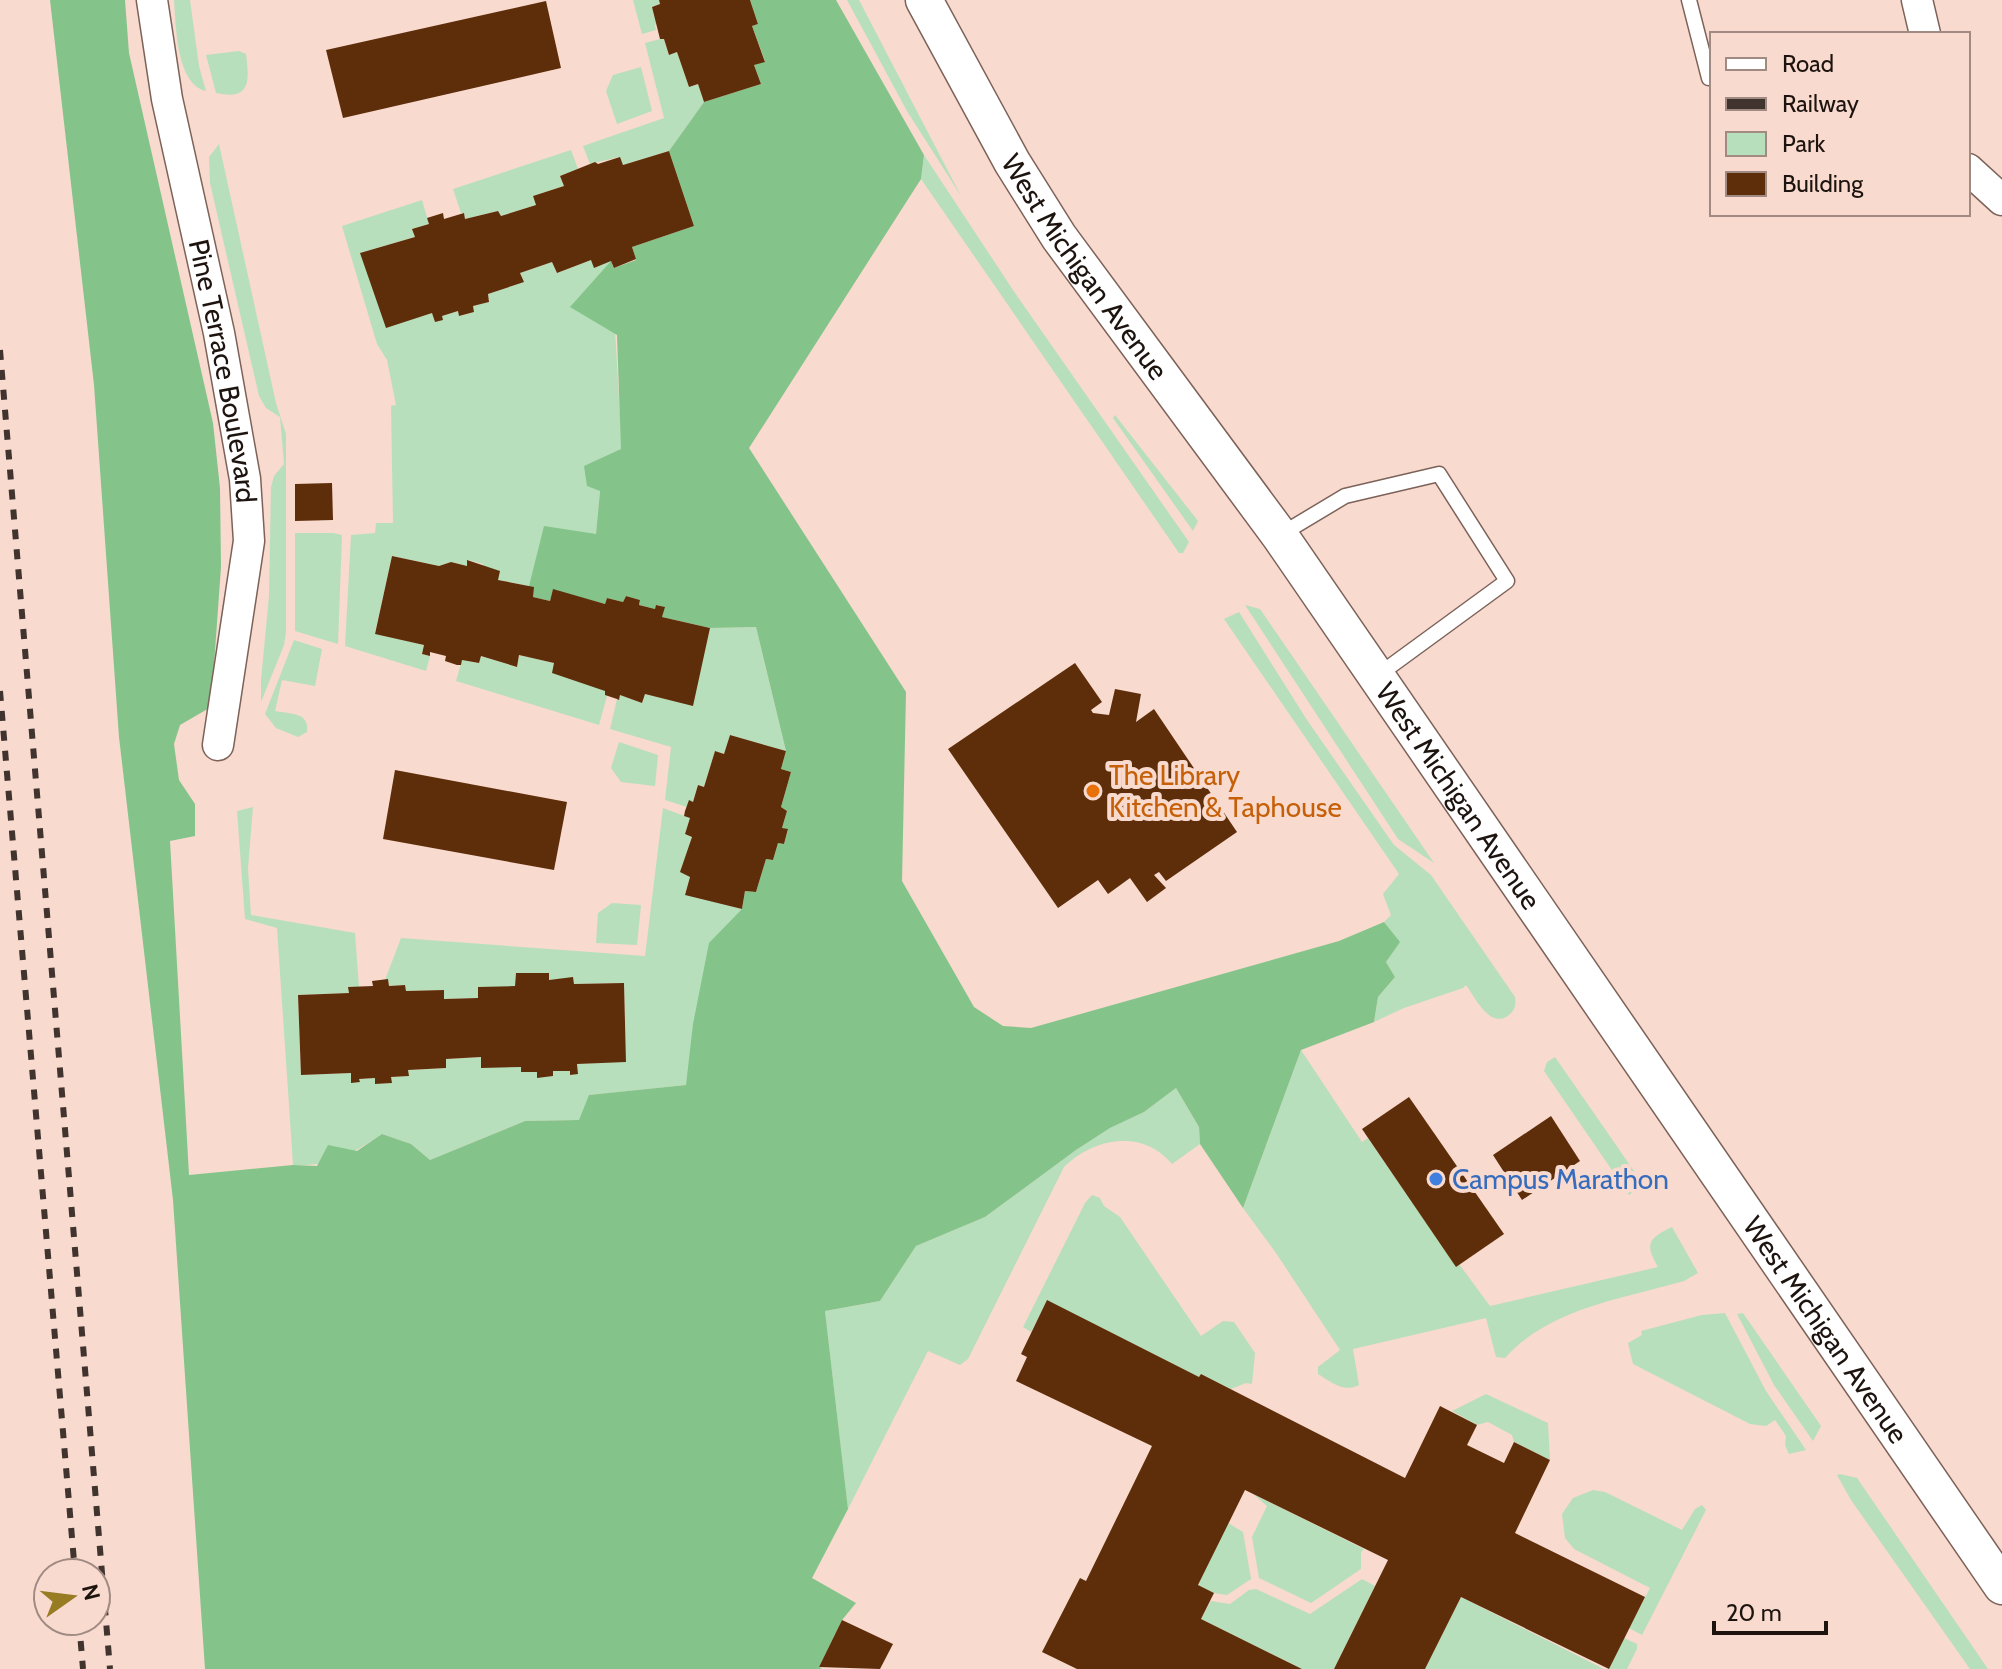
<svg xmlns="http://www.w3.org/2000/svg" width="2002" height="1669" font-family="Cabin,sans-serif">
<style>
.green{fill:#b8dfbb}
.forest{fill:#84c48a}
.building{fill:#5e2e0a}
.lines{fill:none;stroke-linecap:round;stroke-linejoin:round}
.service-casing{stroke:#7c6259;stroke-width:17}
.minor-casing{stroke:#7c6259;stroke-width:33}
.tertiary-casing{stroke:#7c6259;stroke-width:39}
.service{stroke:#fff;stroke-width:14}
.minor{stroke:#fff;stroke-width:30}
.tertiary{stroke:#fff;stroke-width:36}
.rail{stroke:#41342f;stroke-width:6;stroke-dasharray:10 10;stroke-linecap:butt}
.food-dot{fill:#e8710a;stroke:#f8dacf;stroke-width:3}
.shop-dot{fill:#3f7fe0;stroke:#f8dacf;stroke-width:3}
.labels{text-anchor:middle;stroke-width:8;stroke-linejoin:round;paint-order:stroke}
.street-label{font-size:28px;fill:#1d130f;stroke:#f8dacf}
.food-label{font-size:28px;fill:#c56008;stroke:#f8dacf;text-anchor:start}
.shop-label{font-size:28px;fill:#366cbe;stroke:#f8dacf;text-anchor:start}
</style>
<rect width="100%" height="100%" fill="#f8dacf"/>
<g class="green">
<path d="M174,0H190L199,66L206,91C176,84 176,25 174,0Z"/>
<polygon points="633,0 659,0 660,4 652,7 657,23 655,25 656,30 642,34"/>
<polygon points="847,0 859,0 961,196 907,111"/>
<polygon points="660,39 664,39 669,55 677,52 689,87 698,84 704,102 669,151 623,165 619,157 590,164 583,146 664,118 645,43"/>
<path d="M239,51L246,54C249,80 252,101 216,93L206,55Z"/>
<polygon points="641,67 652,111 617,124 606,91 613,75"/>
<polygon points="219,144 276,403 286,434 286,632 284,645 261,702 261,680 269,596 271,487 274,476 284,464 280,417 266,408 259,396 210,183 209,157"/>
<polygon points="571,150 578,169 560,176 564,186 533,196 536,205 501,216 498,211 465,219 464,213 461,213 453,189"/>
<polygon points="924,155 1015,293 1189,542 1183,553 1179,553 921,179"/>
<polygon points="422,200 429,224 413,229 415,237 360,253 432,313 435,322 442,316 458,311 460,316 474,312 473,306 489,302 488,294 523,282 520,273 552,262 557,273 591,260 611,261 622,449 600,490 596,534 529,586 498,580 482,567 483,564 468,560 467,566 451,562 439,566 392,556 375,633 424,645 422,654 430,656 426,671 345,646 351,535 375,533 376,523 393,523 391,406 396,405 387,360 377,344 342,226"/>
<polygon points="1115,415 1198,521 1193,531 1113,418"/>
<polygon points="295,533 333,533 342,535 338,644 295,631"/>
<polygon points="1245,605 1260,609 1434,863 1398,839"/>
<path d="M1239,612L1307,720L1394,845L1431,875L1515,997C1516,1005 1515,1010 1509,1015C1490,1030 1475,997 1466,985L1463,988L1404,1008L1374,1022L1378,997L1395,977L1386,962L1399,942L1384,922L1391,915L1383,894L1399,874L1224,619Z"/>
<polygon points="756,627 786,751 730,735 724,754 715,751 704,787 698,785 693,802 687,807 665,800 671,747 610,729 617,699 619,699 620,695 642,703 645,694 692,705 710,628"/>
<path d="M294,640L322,649L315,686L282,680L275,711C290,714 310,712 307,732L298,737L276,728L265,714Z"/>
<polygon points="519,655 554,663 605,691 607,696 599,725 456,681 462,660 478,663 481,656 517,667"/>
<polygon points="619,742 658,755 655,786 621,782 611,768"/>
<path d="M253,807L248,868L251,915L355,933L359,987L349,993L298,995L301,1075L351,1073L352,1082H359V1079L375,1078L376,1084L391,1083V1077L408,1076V1070L446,1068V1059L481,1057L521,1067V1072H537V1078L553,1071H570V1075L578,1073L577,1064L626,1061L624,983L574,984L573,978L549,980L548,973H516L515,986L478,998L444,999L443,990L406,991L405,985L389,986L388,980H385L401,938L645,956L663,808L690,818L685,834L692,837L681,872L690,877L685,894L742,909L686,1085L590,1095L580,1120L525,1121L430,1160L411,1144L382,1134C352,1154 330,1167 293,1165L277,928L245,919L237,811Z"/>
<polygon points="612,903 641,905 637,945 596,943 598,913"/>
<path d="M1301,1050L1362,1142L1368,1138L1456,1266L1459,1264L1490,1306L1658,1267C1645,1244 1647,1239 1672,1227L1698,1273L1684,1281C1622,1299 1550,1308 1505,1358L1496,1357L1486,1318L1353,1349L1359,1385C1344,1393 1331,1382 1318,1374V1367L1340,1350L1276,1253L1243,1208Z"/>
<polygon points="1555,1057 1643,1184 1629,1195 1544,1071 1547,1062"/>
<path d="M1176,1088L1199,1127L1200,1144L1172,1164C1143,1128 1093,1138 1064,1167L968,1359L960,1365L928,1351L848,1509L825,1311L880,1301L916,1246L985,1217L1076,1150L1110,1128L1144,1112Z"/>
<polygon points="1092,1195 1100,1198 1104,1206 1120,1217 1201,1336 1223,1321 1234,1322 1255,1353 1252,1384 1246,1383 1231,1389 1201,1374 1199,1377 1047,1301 1031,1332 1023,1327 1085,1203"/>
<polygon points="1725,1313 1766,1391 1806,1450 1789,1454 1785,1445 1786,1436 1775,1420 1766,1426 1750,1424 1633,1364 1628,1343 1642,1335 1641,1331 1702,1315"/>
<polygon points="1743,1313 1821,1426 1813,1441 1774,1385 1737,1314"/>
<polygon points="1486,1394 1548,1423 1550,1460 1514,1442 1512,1435 1488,1422 1477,1425 1452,1411"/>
<polygon points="1840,1474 1857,1478 1988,1669 1970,1669 1851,1500 1837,1475"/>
<polygon points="1593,1490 1605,1492 1682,1530 1695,1509 1702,1505 1706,1510 1642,1635 1629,1628 1650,1588 1574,1549 1565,1538 1562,1514 1573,1498"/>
<polygon points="1253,1494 1364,1549 1361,1552 1361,1569 1311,1603 1259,1578 1252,1537 1267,1506"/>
<polygon points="1228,1523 1243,1532 1251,1579 1227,1595 1214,1593 1198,1585"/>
<polygon points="1362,1579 1375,1586 1334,1669 1302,1669 1201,1619 1211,1601 1230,1604 1249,1590 1256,1589 1310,1614"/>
<polygon points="1461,1597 1604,1669 1425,1669"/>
<polygon points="1624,1638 1637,1644 1637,1649 1627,1669 1609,1669"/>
</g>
<polygon class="forest" points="50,0 125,0 129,53 213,423 220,488 221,567 211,707 180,725 174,744 179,780 195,804 195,836 170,841 189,1175 293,1165 317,1166 328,1145 357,1151 382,1134 411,1144 430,1160 525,1121 579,1120 589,1095 686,1085 693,1024 709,943 742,909 745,891 756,892 766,859 773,860 778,843 784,844 788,830 782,828 787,811 781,807 791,772 781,769 786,751 756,627 710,628 662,617 664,607 657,605 655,609 639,605 640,600 626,596 623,602 607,598 605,604 553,590 550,601 533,597 529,586 544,526 596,534 600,491 587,486 584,466 621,449 617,335 570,307 611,261 614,268 636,260 632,247 694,226 669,151 704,102 761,84 754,65 765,61 752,26 758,24 750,0 836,0 924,155 921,179 749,448 906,692 902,881 974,1007 1003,1026 1031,1028 1339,941 1384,922 1400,942 1386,962 1395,977 1378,997 1374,1022 1301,1050 1243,1208 1200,1144 1199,1127 1176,1088 1144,1112 1110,1128 1076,1150 985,1217 916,1246 880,1301 825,1311 848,1509 812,1578 856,1603 842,1620 819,1667 822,1669 205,1669 173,1200 119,737 94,385"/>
<g class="building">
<polygon points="659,0 750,0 758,24 752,26 765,62 754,65 761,84 704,102 698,84 689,87 677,52 669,55 664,39 660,39 652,7 660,4"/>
<polygon points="546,1 561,68 343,118 326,50"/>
<polygon points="669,151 694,226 632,247 636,259 614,268 611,261 594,268 591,260 557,273 552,262 520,273 524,282 488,294 489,302 473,306 474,312 459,316 458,311 442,316 443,320 435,322 432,313 386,328 360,253 415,237 412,229 429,224 427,218 443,213 444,219 464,213 465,219 498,211 501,216 536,205 533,196 564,186 560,176 595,162 598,164 620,157 623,165"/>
<polygon points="332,483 333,520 295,521 295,484"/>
<polygon points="392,556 439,566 451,562 467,566 467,560 500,571 498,580 534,587 533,597 550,601 553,589 605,604 607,598 623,602 626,596 640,600 639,605 655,609 656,605 665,607 662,617 710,628 693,706 645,694 642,703 620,695 619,700 617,699 605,695 605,691 552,673 554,663 519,655 517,667 481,656 479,663 462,660 461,665 457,665 445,661 446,656 430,652 430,656 422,654 424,645 375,634"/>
<polygon points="1075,663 1102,702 1091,710 1093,713 1109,715 1115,689 1141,694 1136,722 1154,709 1237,832 1166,881 1159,872 1154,875 1166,888 1147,902 1130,878 1108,894 1098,880 1058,908 948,749"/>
<polygon points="730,735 786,751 781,769 791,772 781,807 787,811 782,828 788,829 784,844 778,843 773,860 766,859 756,892 745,891 742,909 685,895 690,877 680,872 692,837 685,834 690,818 684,816 685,811 689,800 693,802 698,785 704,787 715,751 724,754"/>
<polygon points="395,770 567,802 554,870 383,839"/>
<polygon points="516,973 549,973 549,980 573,977 574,984 624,983 626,1062 577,1064 578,1074 570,1075 570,1071 553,1071 553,1076 537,1078 537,1072 521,1072 521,1067 481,1068 481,1057 446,1059 446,1068 408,1070 409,1076 391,1077 392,1083 375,1084 375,1078 359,1079 360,1082 351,1083 351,1073 301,1075 298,995 349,993 348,987 373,986 372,981 388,979 389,986 405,985 406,991 444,990 444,999 478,998 478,987 515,986"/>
<polygon points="1409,1097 1504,1234 1456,1267 1362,1129"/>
<polygon points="1551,1116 1580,1161 1522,1200 1493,1155"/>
<polygon points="1047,1300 1199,1377 1201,1374 1405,1478 1440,1406 1477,1425 1467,1445 1504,1463 1514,1442 1550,1460 1515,1533 1645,1597 1609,1669 1461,1597 1425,1669 1334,1669 1388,1560 1245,1490 1198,1585 1214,1593 1201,1619 1302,1669 1077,1669 1042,1652 1080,1578 1086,1581 1152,1446 1016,1381 1027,1357 1021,1354"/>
<polygon points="842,1620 893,1644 880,1669 819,1667"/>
</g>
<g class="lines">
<g class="service-casing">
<g id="service">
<polyline points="1689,0 1709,78 1712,78"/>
<polyline points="1280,535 1345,496 1439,474 1507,581 1377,676"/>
</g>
</g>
<g class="minor-casing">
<g id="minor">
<path id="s1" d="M152,0L167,99L219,333L245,479L249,541L218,745"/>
<polyline points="1917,0 1925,34"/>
<polyline points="1968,169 2002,200"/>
</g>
</g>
<g class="tertiary-casing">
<g id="tertiary">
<path id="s2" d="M924,0L1012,162L1059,237L1280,536L2002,1586"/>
</g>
</g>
<use href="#service" class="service"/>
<use href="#minor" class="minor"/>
<use href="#tertiary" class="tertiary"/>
<g class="rail">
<polyline points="0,350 110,1669"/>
<polyline points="0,691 75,1573"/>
<polyline points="79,1621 83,1669"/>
</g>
</g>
<circle class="food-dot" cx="1093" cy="791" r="8"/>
<circle class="shop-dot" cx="1436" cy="1179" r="8"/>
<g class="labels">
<g class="street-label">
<text dy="10" stroke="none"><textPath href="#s2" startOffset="312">West Michigan Avenue</textPath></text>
<text dy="10" stroke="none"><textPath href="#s1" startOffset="378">Pine Terrace Boulevard</textPath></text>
<text dy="10" stroke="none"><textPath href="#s2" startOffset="960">West Michigan Avenue</textPath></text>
<text dy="10" stroke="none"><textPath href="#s2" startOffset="1608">West Michigan Avenue</textPath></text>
</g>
<g class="food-label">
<text x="1109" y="785">The Library<tspan x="1109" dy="32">Kitchen &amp; Taphouse</tspan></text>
</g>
<g class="shop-label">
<text x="1452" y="1189">Campus Marathon</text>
</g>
</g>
<rect x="1710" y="32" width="260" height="184" fill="#f8dacf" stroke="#a08a82" stroke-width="2"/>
<rect x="1726" y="58" width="40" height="12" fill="#ffffff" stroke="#a08a82" stroke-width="2"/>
<text x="1782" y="72" font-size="24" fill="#1d130f">Road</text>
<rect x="1726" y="98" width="40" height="12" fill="#41342f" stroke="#a08a82" stroke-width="2"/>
<text x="1782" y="112" font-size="24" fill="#1d130f">Railway</text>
<rect x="1726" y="132" width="40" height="24" fill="#b8dfbb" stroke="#a08a82" stroke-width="2"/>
<text x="1782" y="152" font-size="24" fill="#1d130f">Park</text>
<rect x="1726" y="172" width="40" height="24" fill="#5e2e0a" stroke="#a08a82" stroke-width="2"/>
<text x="1782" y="192" font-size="24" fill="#1d130f">Building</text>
<g transform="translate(72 1597) rotate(76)"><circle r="38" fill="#f8dacf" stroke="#a08a82" stroke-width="2"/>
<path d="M0-6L14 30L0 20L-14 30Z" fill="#987c24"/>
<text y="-12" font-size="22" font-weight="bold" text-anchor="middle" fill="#1d130f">N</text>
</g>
<path d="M1714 1621v12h112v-12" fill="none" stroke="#1d130f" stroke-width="4"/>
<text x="1726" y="1621" font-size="24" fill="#1d130f" stroke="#f8dacf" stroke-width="6" paint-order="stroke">20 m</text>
</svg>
